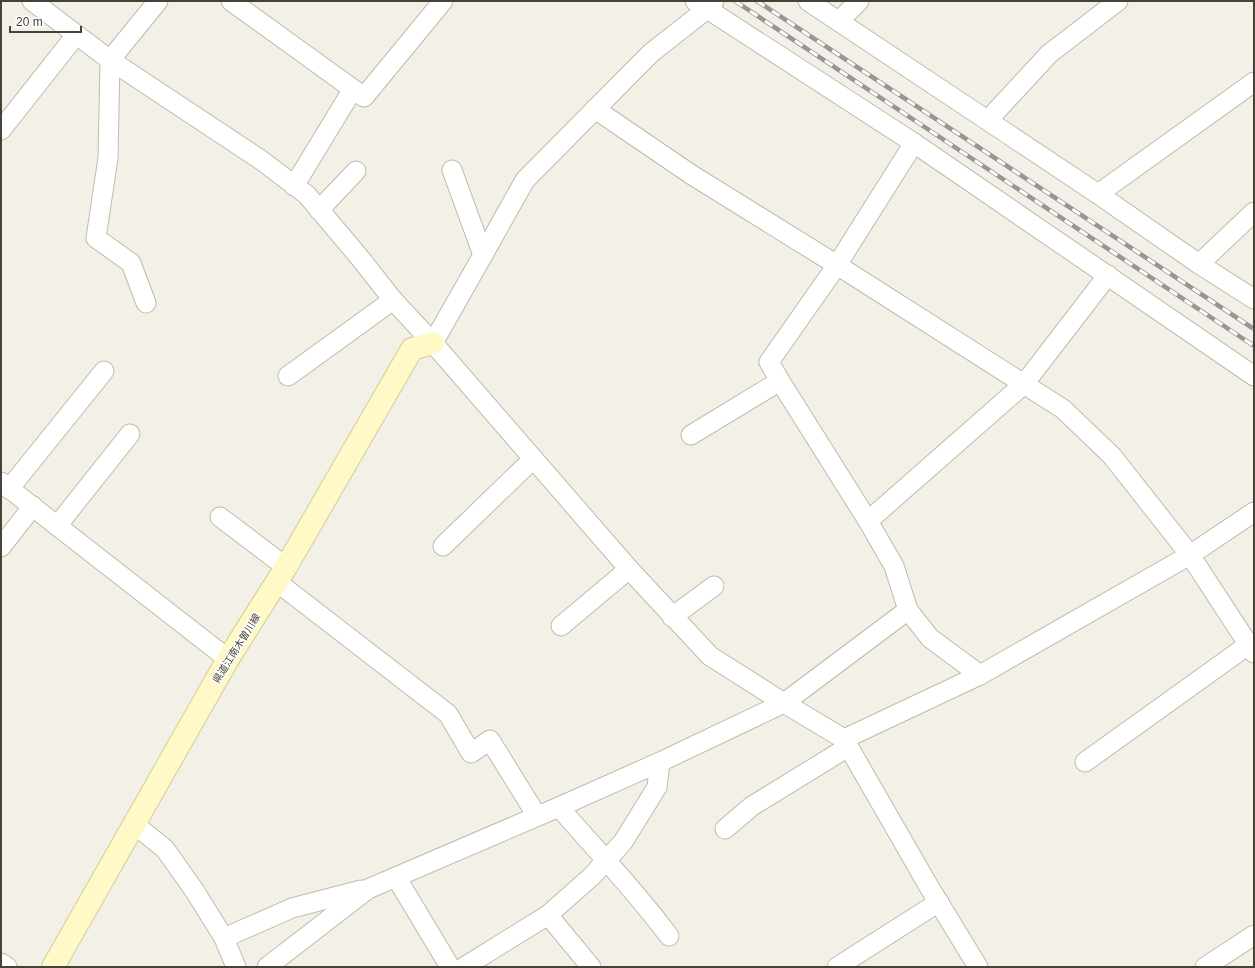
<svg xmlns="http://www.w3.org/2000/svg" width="1255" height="968" font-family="Arial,'Noto Sans JP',sans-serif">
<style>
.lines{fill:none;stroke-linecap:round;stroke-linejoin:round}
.street-casing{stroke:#bfbbaa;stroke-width:21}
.secondary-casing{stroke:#d3cc98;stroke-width:24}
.street{stroke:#fff;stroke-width:19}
.secondary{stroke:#fef9c7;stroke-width:22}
.rail-casing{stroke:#969696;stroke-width:4.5}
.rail{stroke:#fff;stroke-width:3;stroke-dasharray:9;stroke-linecap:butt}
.labels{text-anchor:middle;stroke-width:3;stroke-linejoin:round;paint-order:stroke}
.street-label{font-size:10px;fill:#464236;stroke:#fff}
</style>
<rect width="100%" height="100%" fill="#f3f1e7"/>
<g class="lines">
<g class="street-casing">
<g id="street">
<polyline points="32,1 110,60 261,160 307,195 360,258 393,300 433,343 629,569 710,656 784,703 844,739 928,885 978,967"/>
<polyline points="231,1 364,97 443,1"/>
<polyline points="695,1 914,143 1254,376"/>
<polyline points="808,1 1098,194 1199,264 1254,299"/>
<polyline points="839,21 859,1"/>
<polyline points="595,109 692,175 837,265 1063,409 1112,456 1190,555 1254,653"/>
<polyline points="988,120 1049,54 1118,1"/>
<polyline points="1,130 76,35"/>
<polyline points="914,143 837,265 769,362 780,381 868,521 894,566 908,610 930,638 980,675"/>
<polyline points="294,186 353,89"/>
<polyline points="1098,194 1254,82"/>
<polyline points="319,210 356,171"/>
<polyline points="483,255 525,180 651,53 707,9 714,1"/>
<polyline points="1199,264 1254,212"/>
<polyline points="146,303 131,263 96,238 108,158 110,60 158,1"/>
<polyline points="433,343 483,255 452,170"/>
<polyline points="288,376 393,300"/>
<polyline points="691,435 780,381"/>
<polyline points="1,482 228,659"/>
<polyline points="9,489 104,371"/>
<polyline points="220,517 286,567"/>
<polyline points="868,521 1024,384 1108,275"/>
<polyline points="57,526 130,434"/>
<polyline points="443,546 533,459"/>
<polyline points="1,547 33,506"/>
<polyline points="277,582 448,714 471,753 490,740 537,816"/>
<polyline points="672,617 714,586"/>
<polyline points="561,626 629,569"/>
<polyline points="844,739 980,675 1190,555 1254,512"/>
<polyline points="1085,762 1248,645"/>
<path d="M559,807C596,850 635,890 669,936"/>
<polyline points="134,824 165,849 194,890 224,938 236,967"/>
<polyline points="725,829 752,806 848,747"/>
<polyline points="396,877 450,967"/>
<polyline points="548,915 591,967"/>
<polyline points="224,938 292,908 361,890"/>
<polyline points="1,963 7,967"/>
<polyline points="267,967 368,889 559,807 660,762 784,703 908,610"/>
<polyline points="464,967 548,915 592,876 623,842 657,787 660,762"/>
<polyline points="837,967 939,902"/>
<polyline points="1205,967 1254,935"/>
</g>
</g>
<g class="secondary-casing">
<polyline id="secondary" points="53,967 228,659 286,567 412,349 433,343"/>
</g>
<use href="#street" class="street"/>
<use href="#secondary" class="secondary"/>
<g class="rail-casing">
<g id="rail">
<polyline points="735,1 1254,346"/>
<polyline points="757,1 1254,329"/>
</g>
</g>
<use href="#rail" class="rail"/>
</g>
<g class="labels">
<g class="street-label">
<text transform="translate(236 648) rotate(-58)" y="4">県道江南木曽川線</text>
</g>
</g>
<rect width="1255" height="968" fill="none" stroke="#464236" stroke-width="4"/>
<path d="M10 26v6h71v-6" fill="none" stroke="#464236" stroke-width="2"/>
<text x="16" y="26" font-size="12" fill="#464236" stroke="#ffffff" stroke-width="3" paint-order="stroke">20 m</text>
</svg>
